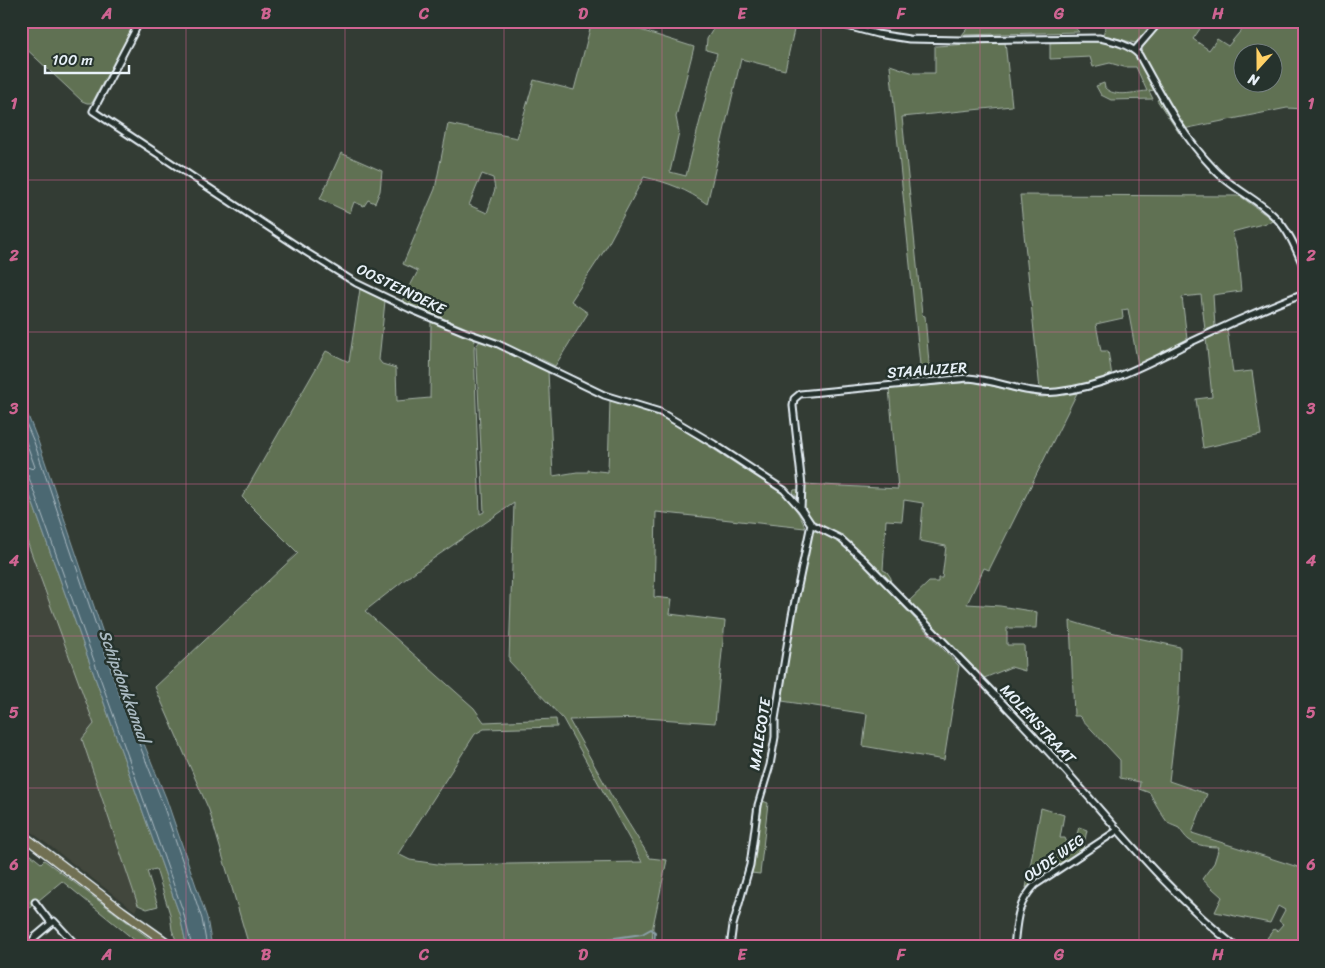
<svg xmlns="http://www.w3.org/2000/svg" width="1325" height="968" font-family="Sriracha,sans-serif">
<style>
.built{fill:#43463c}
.green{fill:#617153;stroke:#a4b1a6;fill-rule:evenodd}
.water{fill:#4c6872;stroke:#8a9fa8}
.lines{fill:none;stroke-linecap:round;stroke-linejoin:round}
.shore{stroke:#aabac2;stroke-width:1}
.stream{stroke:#8a9fa8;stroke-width:2}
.street-casing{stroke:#e8f1f8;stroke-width:9}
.primary-casing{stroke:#e8f1f8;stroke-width:11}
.street{stroke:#26332d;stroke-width:5}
.primary{stroke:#716f52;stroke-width:8}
.grid{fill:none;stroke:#cf6492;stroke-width:1;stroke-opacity:0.55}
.labels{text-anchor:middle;stroke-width:5;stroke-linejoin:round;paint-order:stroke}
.street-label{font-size:15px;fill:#e8f1f8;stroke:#26332d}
.water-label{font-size:16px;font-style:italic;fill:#aabac2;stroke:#26332d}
.neatline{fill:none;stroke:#cf6492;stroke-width:2}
.grid-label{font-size:16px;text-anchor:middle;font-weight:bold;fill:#cf6492}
</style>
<rect width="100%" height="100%" fill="#333c34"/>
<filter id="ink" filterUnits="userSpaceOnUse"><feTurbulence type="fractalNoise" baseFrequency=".02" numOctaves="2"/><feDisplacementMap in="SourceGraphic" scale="10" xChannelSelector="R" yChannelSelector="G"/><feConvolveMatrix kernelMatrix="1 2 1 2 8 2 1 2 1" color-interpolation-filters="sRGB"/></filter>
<g filter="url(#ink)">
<polygon class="built" points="21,525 94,724 82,739 138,905 135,911 21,824"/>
<g class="green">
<polygon points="21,21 136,21 92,103 87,103 82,101 21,44"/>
<path d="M592,21H612L694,47L676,117L679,132L670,172L686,176L717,53L706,50L707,39L718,21H796L785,70L741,59L707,204C688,190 667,182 644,177L606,248L571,301L588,313L555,366L529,353L527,355C487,335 444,319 402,301L418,271L403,264L435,189L448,124L517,138L534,80L574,90ZM482,174L493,178L495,189L487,213L469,205Z"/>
<polygon points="973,21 1069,21 1079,32 962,35"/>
<polygon points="1107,21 1155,21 1156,22 1141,39 1135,43 1103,35"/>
<path d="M1165,21H1189L1200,29L1193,39L1209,50L1217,39L1228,46L1249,21H1304V109L1287,108L1188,128L1179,133L1157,100L1165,96L1141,52L1143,47ZM1242,52H1272V82H1242Z"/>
<path d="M1050,41C1073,41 1117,38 1135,55C1143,64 1148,79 1154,90L1149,91L1153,99L1111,100L1101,95L1096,86L1104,83L1105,88C1115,98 1134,92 1147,91L1136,67H1124L1110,63L1093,67L1090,57L1050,59Z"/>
<polygon points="1005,42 1012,106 902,117 922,315 925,316 930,375 921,375 890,65 914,73 935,73 935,46"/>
<polygon points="341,153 382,171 380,191 375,203 368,200 364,206 354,202 350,213 320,199"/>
<path d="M1020,195L1240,196L1274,221L1232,232L1237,249L1241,291L1213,295L1215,327L1205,330L1201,295L1182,297L1187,339L1138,365L1128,309L1122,310L1123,318L1096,324L1101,351H1108L1112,376C1090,386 1064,390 1040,390Z"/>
<path d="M360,289L385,301L379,360L382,364L396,368L397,401L430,398L431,322L475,339L474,349L480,514L484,512L476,346L481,340L495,345L548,371L553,476L577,472H588V470L608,472L610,400L640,408L670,421L781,493C791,503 801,514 805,528L656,512L654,597L672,599L670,614L725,621L715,723L646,718L569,720L611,795L650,858L667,860L653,926L652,947L249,946L209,810L155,687L298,553L242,497L326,351L349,362ZM514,503L509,661L563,719L642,862L444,865L410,860L398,854L475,734L484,729L557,727L556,719L484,722L474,708L365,611L421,567Z"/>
<polygon points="1227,329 1233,373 1252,371 1261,435 1203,448 1196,399 1212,397 1206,338"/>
<polygon points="977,382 1024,394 1042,397 1077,393 989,570 984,568 967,604 1000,606 1037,612 1036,628 1007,628 1007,645 1024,645 1025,671 1011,667 982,679 908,602 929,582 938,582 938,578 942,578 946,546 920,541 923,503 904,500 902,521 886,520 883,570 887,572 891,578 890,582 849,542 815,522 809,517 804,508 803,497 797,497 793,492 794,490 805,489 804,484 898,489 889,388"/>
<polygon points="21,470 179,913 187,947 176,940 172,930 170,914 156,869 147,871 158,906 147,909 138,905 82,739 94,724 21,525"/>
<path d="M816,531L838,541L855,555L959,666L944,760L863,746L867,714L782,701C790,645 796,587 813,532Z"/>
<path d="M1070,621L1096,629L1180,647L1179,697L1169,781L1207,794L1192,833L1304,869V947H1277L1267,938L1274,929L1277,931L1283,924L1279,921L1285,910L1278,906L1270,923L1215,912L1222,897L1202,879L1214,863L1219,847C1210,847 1197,846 1189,840C1185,837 1182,832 1179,828C1175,826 1171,825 1168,823C1165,820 1152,798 1150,793L1139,789L1140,782L1120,778V760L1079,716H1074Z"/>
<polygon points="763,801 768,803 760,874 751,873"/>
<polygon points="1041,808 1064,815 1060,838 1065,838 1068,845 1074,845 1079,827 1087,830 1083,849 1042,875 1026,888"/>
<polygon points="21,847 41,863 44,860 161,947 143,947 62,881 21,915"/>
</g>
<polygon class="water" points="21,398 38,441 123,692 166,798 207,918 212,947 187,947 179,913 21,470"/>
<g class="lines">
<g class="shore">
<polyline points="21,412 34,442 119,693 161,799 190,883 202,919 207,947"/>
<polyline points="21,428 35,467 33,469 21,465"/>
<polyline points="21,471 25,472 28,475 183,911 192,947"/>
</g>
<polyline class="stream" points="599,947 608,939 642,934 651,929 655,932 654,947"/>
<g class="street-casing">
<g id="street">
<path d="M140,21L93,111L306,252L356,283L410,309L465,332L496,343L604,395L660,412L714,444L784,490L801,509L811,524L841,539L864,560C928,626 993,691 1055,759C1113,823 1168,893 1236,947"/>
<path d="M828,21L877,34L909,39L961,40L1099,38C1113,41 1129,44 1139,55C1161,95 1182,136 1214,169C1231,188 1256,198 1274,216C1289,230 1296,249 1304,268"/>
<polyline points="1135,50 1160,21"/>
<path d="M801,508L802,486L793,406L794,399L800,394L968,378C998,380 1026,395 1057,392C1105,387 1147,364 1189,343C1226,325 1265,308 1304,293"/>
<polyline points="35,902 51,923"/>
<polyline points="28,947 35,937 54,921 78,947"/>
<polyline points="730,947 733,925 750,865 758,805 770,765 775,737 775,719 792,615 811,524"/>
<path d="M1014,947C1017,921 1016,905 1035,885L1118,830"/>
</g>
</g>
<g class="primary-casing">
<polyline id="primary" points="21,834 122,911 173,947"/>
</g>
<use href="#street" class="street"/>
<use href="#primary" class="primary"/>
</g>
</g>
<path class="grid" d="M186,21V947M345,21V947M504,21V947M662,21V947M821,21V947M980,21V947M1139,21V947M21,180H1304M21,332H1304M21,484H1304M21,636H1304M21,788H1304"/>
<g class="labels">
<g class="street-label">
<text transform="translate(401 289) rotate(26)" y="5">OOSTEINDEKE</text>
<text transform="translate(927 370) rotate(-4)" y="5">STAALIJZER</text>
<text transform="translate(1038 724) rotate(47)" y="5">MOLENSTRAAT</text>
<text transform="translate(760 734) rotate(-81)" y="5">MALECOTE</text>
<text transform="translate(1054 858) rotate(-35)" y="5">OUDE WEG</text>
</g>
<g class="water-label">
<text transform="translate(125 686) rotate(70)" y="6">Schipdonkkanaal</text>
</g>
</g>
<rect width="1325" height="968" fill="none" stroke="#26332d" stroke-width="55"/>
<g transform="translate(1258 68) rotate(201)"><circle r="24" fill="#26332d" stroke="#747f7e"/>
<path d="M0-4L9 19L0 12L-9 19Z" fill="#ffd166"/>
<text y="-8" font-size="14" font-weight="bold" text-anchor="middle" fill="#e8f1f8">N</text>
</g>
<path d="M45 65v8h84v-8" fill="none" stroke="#e8f1f8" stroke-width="2.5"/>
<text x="52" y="65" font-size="15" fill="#e8f1f8" stroke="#26332d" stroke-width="4" paint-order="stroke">100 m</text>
<rect x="28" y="28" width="1270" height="912" class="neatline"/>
<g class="grid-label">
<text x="107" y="19">A</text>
<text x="266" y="19">B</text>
<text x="424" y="19">C</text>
<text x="583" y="19">D</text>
<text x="742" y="19">E</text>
<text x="901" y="19">F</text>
<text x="1059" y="19">G</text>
<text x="1218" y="19">H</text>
<text x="14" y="109">1</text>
<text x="1311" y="109">1</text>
<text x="14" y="261">2</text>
<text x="1311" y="261">2</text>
<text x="14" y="414">3</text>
<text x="1311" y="414">3</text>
<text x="14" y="566">4</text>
<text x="1311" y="566">4</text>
<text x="14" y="718">5</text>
<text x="1311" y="718">5</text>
<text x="14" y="870">6</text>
<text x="1311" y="870">6</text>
<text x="107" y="960">A</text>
<text x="266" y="960">B</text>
<text x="424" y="960">C</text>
<text x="583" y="960">D</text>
<text x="742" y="960">E</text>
<text x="901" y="960">F</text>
<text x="1059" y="960">G</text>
<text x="1218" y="960">H</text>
</g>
</svg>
